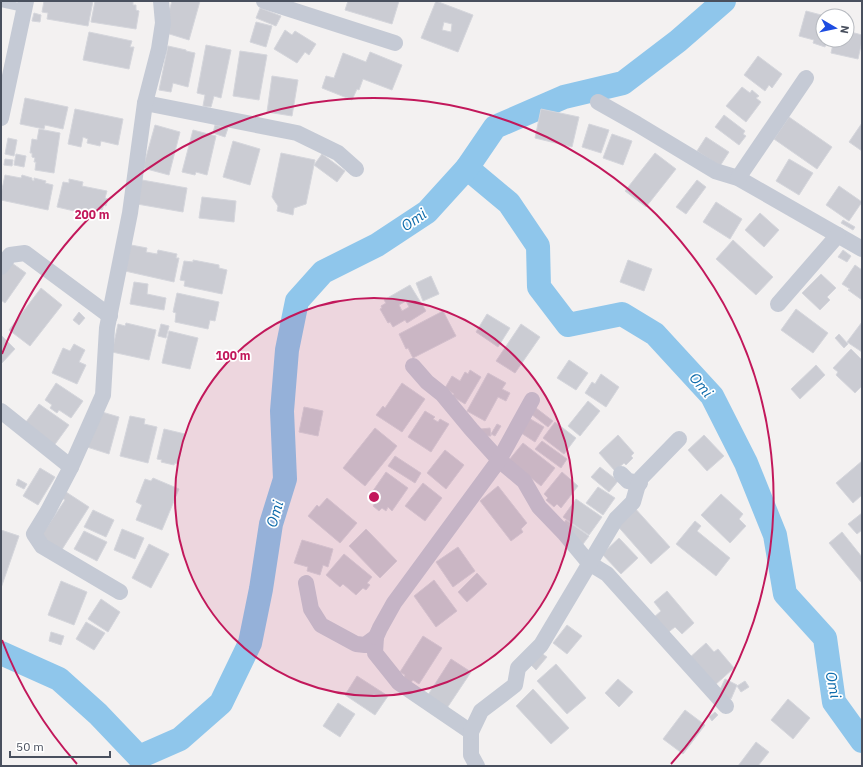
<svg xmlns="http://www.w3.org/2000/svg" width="863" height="767" font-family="'IBM Plex Sans',sans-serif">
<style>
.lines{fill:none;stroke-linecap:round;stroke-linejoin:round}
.river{stroke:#8fc6eb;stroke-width:24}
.building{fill:#cbccd3;stroke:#d5d6dc;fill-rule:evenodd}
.lane{stroke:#c5cad5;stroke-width:8}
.street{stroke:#c5cad5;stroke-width:16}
.ring{fill:none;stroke:#c2185b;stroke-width:2}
.labels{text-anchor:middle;stroke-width:3.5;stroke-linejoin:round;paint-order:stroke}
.water-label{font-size:15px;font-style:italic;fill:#0f6cab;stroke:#fff}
.centre{fill:#c2185b;stroke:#fff;stroke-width:2}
.ring-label{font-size:12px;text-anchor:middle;font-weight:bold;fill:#c2185b;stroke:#fff;stroke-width:3.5;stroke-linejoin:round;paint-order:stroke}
</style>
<rect width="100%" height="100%" fill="#f3f1f1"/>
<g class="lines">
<g class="river">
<polyline points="467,168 509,203 538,246 539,287 568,325 622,314 655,334 712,396 746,463 775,535 785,594 825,638 834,702 862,741"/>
<polyline points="1,653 59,679 98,714 139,757 180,739 221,703 250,643 261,589 271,524 285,479 282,411 287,350 297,301 323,272 377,245 427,212 467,168 495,127 564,97 623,83 678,41 724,1"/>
</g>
</g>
<g class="building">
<polygon points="44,1 93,1 88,26 47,19 48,13 42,12"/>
<polygon points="95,1 133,1 133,5 136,5 136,10 139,11 136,29 91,22"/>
<polygon points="172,1 200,1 189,40 163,32"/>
<polygon points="348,1 399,1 392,24 345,10"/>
<path d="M436,1L473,15L458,52L421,38ZM444,22L452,24L451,32L442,30Z"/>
<polygon points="260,8 281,16 276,26 256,18"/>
<polygon points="806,11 825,16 823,16 823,40 827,40 825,47 813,43 814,40 799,36"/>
<polygon points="838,12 845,14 844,16 837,16"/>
<polygon points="34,13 41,15 40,22 32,21"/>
<polygon points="256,22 272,26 266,47 250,42"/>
<polygon points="285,30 292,35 295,31 316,44 309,55 305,52 297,63 274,49"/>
<polygon points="847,31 862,35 862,41 858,59 831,53 834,40 847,40"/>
<polygon points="89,32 132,41 130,47 134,47 129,69 83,60"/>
<polygon points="206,45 231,50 221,98 214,96 211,107 203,106 205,95 197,93"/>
<polygon points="168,46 186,50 186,51 195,53 188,87 173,83 171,92 159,90"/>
<polygon points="240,51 267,55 259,100 233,96"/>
<polygon points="370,52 402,65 392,90 363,79 359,90 357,89 352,100 322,88 326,76 334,78 343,53 366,62"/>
<polygon points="758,56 782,74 772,88 769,85 765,91 744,75"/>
<polygon points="272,76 298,80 292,116 267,112"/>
<polygon points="742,87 750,93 752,90 759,96 756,98 761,102 746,122 726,106"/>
<polygon points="25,98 68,107 63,129 45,125 44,129 20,124"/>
<polygon points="75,109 123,119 118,145 101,141 100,146 87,143 88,139 83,137 81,147 68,144"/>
<polygon points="541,109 579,117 572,147 535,138"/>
<polygon points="724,115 745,131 743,134 746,136 739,145 715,127"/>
<polygon points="789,117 832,147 817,169 774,139"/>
<polygon points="862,123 862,151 849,142"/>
<polygon points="589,124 609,130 601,153 582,147"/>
<polygon points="155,125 180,132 169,175 143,168"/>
<polygon points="215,125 228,128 225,137 213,133"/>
<polygon points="39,129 60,133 54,173 35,170 36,162 34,162 35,158 32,157 32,153 30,153 32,139 37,140"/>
<polygon points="193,130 216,136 207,175 196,172 195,175 182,172"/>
<polygon points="612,134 632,141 623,165 603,158"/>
<polygon points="706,137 729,152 720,166 697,151"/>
<polygon points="8,138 17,140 14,156 5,154"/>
<polygon points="233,141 260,149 250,185 223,177"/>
<polygon points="281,153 315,160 306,204 294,208 293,215 277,211 278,206 272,197"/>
<polygon points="655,153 676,169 646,207 625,191"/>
<polygon points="16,154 26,156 24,167 14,165"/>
<polygon points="322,154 345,171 337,182 314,165"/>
<polygon points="5,159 13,160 12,166 4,165"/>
<polygon points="789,159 813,173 799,195 776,181"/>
<polygon points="5,175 21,178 22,175 32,178 32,180 34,181 34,178 46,181 45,183 53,185 48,210 1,200 1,194"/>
<polygon points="69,179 83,182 82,186 107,191 105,198 108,199 106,206 104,205 102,210 97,209 96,216 57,207 63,182 69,183"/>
<polygon points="142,180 187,188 183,212 137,204"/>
<polygon points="697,180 706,187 686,214 676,207"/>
<polygon points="839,186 862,202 849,221 826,205"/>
<polygon points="202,197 236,201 234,222 199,218"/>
<polygon points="716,202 742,219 730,239 703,222"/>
<polygon points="760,213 779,230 764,247 745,230"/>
<polygon points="843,220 855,227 853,230 841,223"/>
<polygon points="733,240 773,277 756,295 716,259"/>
<polygon points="131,245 147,248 146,252 157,254 158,250 177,254 176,258 179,258 174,282 125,271"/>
<polygon points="843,250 851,256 847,262 838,257"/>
<polygon points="193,260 219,265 219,268 227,270 222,294 184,286 185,281 180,280 184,261 193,262"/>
<polygon points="628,260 652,269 644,291 620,282"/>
<polygon points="9,261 26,273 5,303 1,300 1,273"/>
<polygon points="855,265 862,270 862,300 848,290 850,289 842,284"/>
<polygon points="821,274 836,288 827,297 830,300 820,310 802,293"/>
<polygon points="431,276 439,294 423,301 416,283"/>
<polygon points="134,282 148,284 147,294 166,298 164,310 130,304"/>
<path d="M410,285L426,311L407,323L405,320L393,327L390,322L388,323L380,309L382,308L381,306L386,303L384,300ZM406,301L409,307L402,311L399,305Z"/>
<polygon points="41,288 62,305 30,346 9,330"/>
<polygon points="177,293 219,302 215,321 210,320 208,329 175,322 176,313 173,312"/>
<polygon points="796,309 828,333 813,353 781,330"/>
<polygon points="443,311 456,336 413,358 408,348 406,349 399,334"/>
<polygon points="79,312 85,318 79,325 73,320"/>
<polygon points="487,314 510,328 498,347 476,332"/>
<polygon points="862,322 862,352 847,342"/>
<polygon points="126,323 156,330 149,360 112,352 118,324 125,326"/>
<polygon points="161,324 169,326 166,338 158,336"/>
<polygon points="521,324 540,337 515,373 496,361"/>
<polygon points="169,331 198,338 190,369 162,363"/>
<polygon points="839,334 848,344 844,348 835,338"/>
<polygon points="1,335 15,349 1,364"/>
<polygon points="74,344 85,350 79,362 86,365 77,384 52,373 63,348 70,351"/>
<polygon points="851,349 862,360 862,386 855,393 836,375 838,372 833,368"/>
<polygon points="569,360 588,373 576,390 557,378"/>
<polygon points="816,365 825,375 800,399 791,389"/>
<polygon points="470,370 481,377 465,404 452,396 454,394 445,388 452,376 460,381 465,372 468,374"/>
<polygon points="488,373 506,383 502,389 510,393 506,401 498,397 485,421 467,411"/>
<polygon points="601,374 619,387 606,407 585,393 592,382 595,384"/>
<polygon points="56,383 83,401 71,418 59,410 57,413 50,408 52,405 45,400"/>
<polygon points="402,383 425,399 402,432 376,415 383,406 385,408"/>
<polygon points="588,401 600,411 580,436 568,426"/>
<polygon points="39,404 69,425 53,447 23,426"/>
<polygon points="304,407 323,411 318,436 299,432"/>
<polygon points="536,408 553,421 548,427 531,414"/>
<polygon points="425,411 435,417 433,419 438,422 440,419 449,424 431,452 408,437"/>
<polygon points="102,412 119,417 109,454 87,447"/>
<polygon points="130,416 145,419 144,424 157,427 148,463 120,456"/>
<polygon points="527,417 544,427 535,442 518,431"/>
<polygon points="555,422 576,438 564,454 543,438"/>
<polygon points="497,424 501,426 495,436 491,434"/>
<polygon points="375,428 397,446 365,486 343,468"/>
<polygon points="490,428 491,436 481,436 481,429"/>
<polygon points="164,429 185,434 178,464 175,463 174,465 161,462 162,460 157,459"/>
<polygon points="618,435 634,453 631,456 633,458 626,465 624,463 615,471 599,453"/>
<polygon points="704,435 724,456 707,471 688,450"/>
<polygon points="542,441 567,459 561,468 535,449"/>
<polygon points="523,443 555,468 541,486 509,460"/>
<polygon points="445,450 464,465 446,489 427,473"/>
<polygon points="395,456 421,473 415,483 388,466"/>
<polygon points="862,461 862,495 853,503 836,483"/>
<polygon points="600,467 618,481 609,492 591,477"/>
<polygon points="40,468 55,477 38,505 23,496"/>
<polygon points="386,472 408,488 392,511 388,507 386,511 382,508 379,511 373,506 375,503 368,498"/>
<polygon points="562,472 578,486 561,508 557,504 554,507 546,500 548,498 544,494"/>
<polygon points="153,478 179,489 162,530 136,520 142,505 136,502 145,479 151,481"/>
<polygon points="18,479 27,484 24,489 16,485"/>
<polygon points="423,483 442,498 425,521 405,506"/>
<polygon points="498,486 527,523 521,529 523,532 511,541 480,501"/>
<polygon points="598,487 615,498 603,515 586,503"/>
<polygon points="66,492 89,507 61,551 39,537 45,530 65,500 62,498"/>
<polygon points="721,494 743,514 739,519 746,526 730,543 701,515"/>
<polygon points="327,498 357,523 340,543 308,516 317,505 319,507"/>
<polygon points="576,499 602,517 589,535 563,517"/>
<polygon points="633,506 670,547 651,564 615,523"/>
<polygon points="93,510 114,520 106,537 84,527"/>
<polygon points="862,513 862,530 857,534 848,524"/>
<polygon points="566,520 589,536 583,544 561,527"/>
<polygon points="695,521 701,526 697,531 730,558 716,576 676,544"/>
<polygon points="122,529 144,538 135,559 114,550"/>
<polygon points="366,529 397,561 380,578 349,546"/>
<polygon points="1,530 19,536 1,588"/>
<polygon points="84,531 107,542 97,561 74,549"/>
<polygon points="842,532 862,557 862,583 829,543"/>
<polygon points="619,538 638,558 621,574 602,554"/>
<polygon points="302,540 333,549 328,567 323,565 320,575 307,571 308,567 294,563"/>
<polygon points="149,544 169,554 151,588 132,578"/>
<polygon points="458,547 475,571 453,587 436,562"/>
<polygon points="344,554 372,577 367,583 370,585 366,590 363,588 356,595 343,584 340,587 326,575"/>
<polygon points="477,573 487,584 467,602 458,592"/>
<polygon points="434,580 457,611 436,627 414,596"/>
<polygon points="61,581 87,592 74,625 48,615"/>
<polygon points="667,591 694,623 682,634 675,627 666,634 653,618 661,611 654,602"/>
<polygon points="101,599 120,612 108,632 88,619"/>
<polygon points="86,622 105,633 94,650 76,639"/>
<polygon points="567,625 582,636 567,654 553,643"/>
<polygon points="51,632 64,636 61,645 49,641"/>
<polygon points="423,636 442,648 419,684 413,680 409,685 402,681 405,675 400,672"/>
<polygon points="706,643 714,652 718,649 734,668 715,685 688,659"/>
<polygon points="541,653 547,657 536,670 531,665"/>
<polygon points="451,659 471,672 447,708 428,695"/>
<polygon points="556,664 586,698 567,714 537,681"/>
<polygon points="357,676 388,696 375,715 345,695"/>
<polygon points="618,679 633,692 619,707 605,693"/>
<polygon points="725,679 737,685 731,699 718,694"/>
<polygon points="745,681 749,687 741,692 737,686"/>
<polygon points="533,689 569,728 551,744 516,706"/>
<polygon points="788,699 810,718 793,739 771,720"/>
<polygon points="338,703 355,714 340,737 323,726"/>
<polygon points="685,710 705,725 683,754 663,739"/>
<polygon points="715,712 718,715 712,721 709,717"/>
<polygon points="756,742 769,752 758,766 738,766"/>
</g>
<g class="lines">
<polyline class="lane" points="1,3 24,8"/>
<g class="street">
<polyline points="264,1 395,43"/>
<polyline points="598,102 637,124 715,171 738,178 862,249"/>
<polyline points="145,103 297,133 338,153 356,169"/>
<polyline points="1,118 26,1"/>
<polyline points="738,178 806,78"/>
<polyline points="1,267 10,255 25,253 110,316"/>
<polyline points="778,304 838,235"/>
<polyline points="413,366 427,382 442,394 471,429 499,460 524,481 539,507 564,533 589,563 607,574 726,706"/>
<polyline points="1,411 71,467"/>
<polyline points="621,474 628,481 640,483"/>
<polyline points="306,583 311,609 321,625 356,644 365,645 376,637 375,653 399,683 471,732 471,755 477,766"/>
<polyline points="120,592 42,546 34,534 48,511 71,467 103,395 107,328 130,213 145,103 159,49 163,23 161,1"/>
<polyline points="376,637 380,628 394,603 499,460 532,400"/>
<polyline points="471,732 481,711 515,685 518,668 541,645 616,519 633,502 637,488 641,478 679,439"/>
</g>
</g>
<circle cx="374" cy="497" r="199" fill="#c2185b" fill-opacity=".12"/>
<g class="ring">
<circle cx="374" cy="497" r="199"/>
<path d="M77 764A399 399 0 0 1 2 640M2 354A399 399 0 1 1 671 764"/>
</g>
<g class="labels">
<g class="water-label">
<text transform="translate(414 220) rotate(-35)" y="5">Omi</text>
<text transform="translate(701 385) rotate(50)" y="5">Omi</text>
<text transform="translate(275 514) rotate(-74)" y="5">Omi</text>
<text transform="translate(833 685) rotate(79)" y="5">Omi</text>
</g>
</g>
<circle cx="374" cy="497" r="6" class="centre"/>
<g class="ring-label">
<text x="92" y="219">200 m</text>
<text x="233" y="360">100 m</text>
</g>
<rect width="863" height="767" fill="none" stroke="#49505e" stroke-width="4"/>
<g transform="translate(835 28) rotate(99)"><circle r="19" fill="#ffffff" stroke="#b6b9bf"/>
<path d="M0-3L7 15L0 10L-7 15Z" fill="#1d4ce1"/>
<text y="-6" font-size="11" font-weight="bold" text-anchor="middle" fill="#49505e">N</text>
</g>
<path d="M10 751v6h100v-6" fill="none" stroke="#49505e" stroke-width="2"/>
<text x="16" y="751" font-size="12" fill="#49505e" stroke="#ffffff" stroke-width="3" paint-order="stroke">50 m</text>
</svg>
